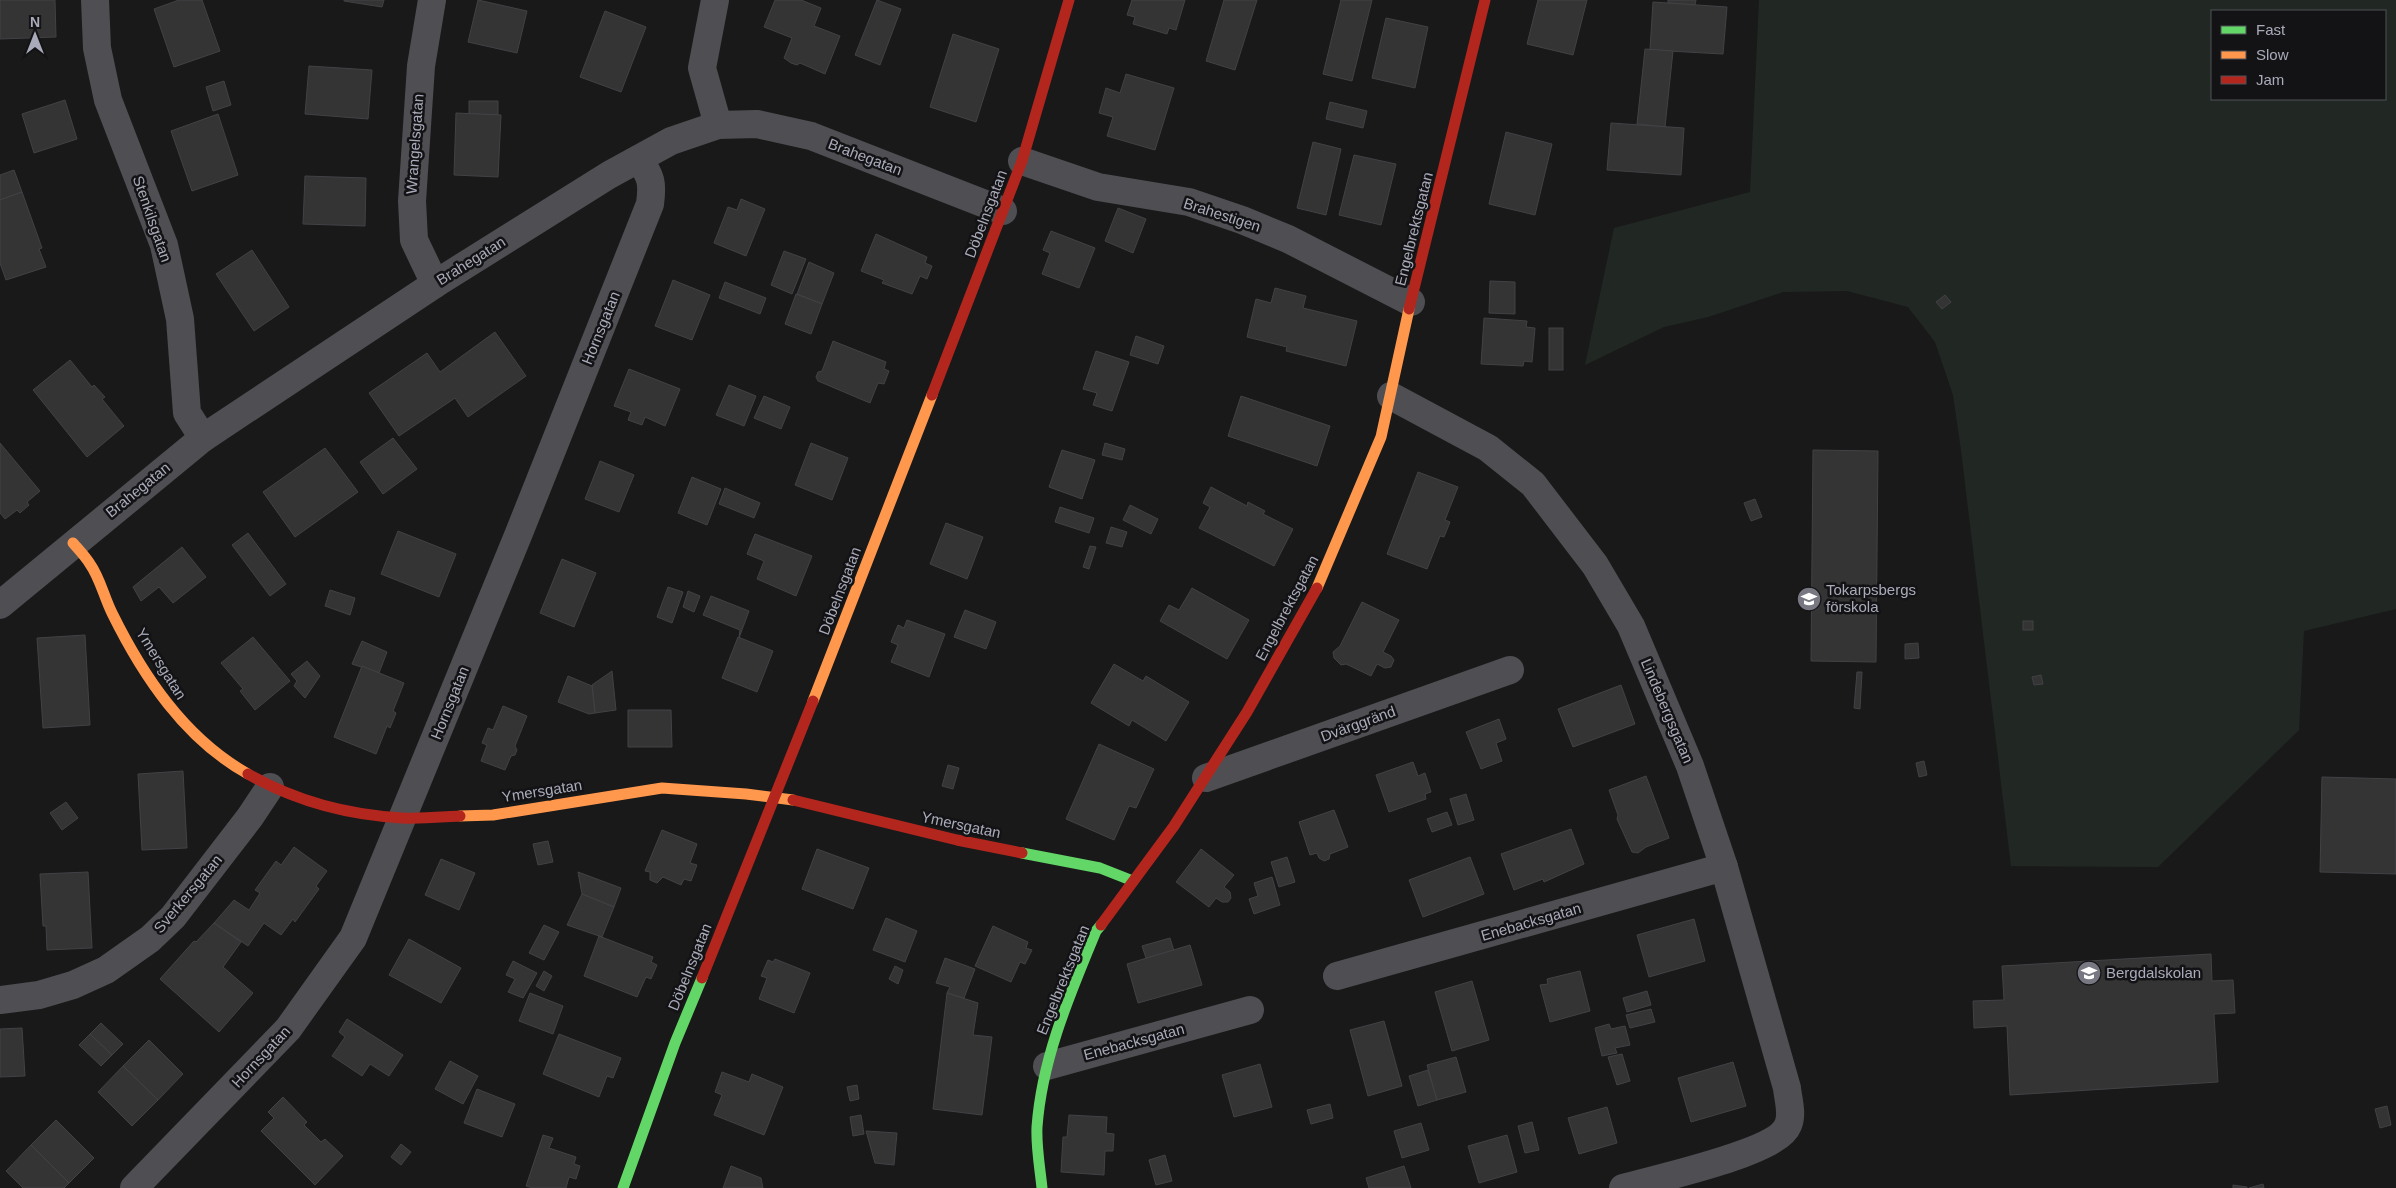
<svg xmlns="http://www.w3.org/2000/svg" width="2396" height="1188" font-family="Arial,sans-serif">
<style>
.green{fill:#212823;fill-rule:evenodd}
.building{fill:#343435;stroke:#424145}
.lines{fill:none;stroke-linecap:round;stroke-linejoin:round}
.street{stroke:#4f4f53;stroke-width:28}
.fast{stroke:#63d668;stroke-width:11}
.slow{stroke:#ff974d;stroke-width:11}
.jam{stroke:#b3261e;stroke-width:11}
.labels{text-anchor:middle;stroke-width:5;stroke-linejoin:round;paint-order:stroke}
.street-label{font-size:15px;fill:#aaabba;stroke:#131315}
.poi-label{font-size:15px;fill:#aaabba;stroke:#131315;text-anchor:start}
</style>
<rect width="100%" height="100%" fill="#191919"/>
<path class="green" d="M1759,0H2396V609L2304,631L2299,730L2158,867L2011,866L1961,450L1953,395L1935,342L1908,307L1847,291L1783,292L1708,317L1664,327L1585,365L1614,228L1750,192ZM2212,11H2385V99H2212Z"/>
<g class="building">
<polygon points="0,0 55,0 56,37 0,39"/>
<polygon points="179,0 202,0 220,51 174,67 154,9"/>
<polygon points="384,0 382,7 344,1 344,0"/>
<polygon points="478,0 527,11 517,53 468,42"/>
<polygon points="775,0 801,0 821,8 814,26 840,36 825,74 800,63 797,65 791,63 784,58 792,38 764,27"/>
<polygon points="877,0 901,9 880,65 855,55"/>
<polygon points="1132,0 1185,0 1176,30 1169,28 1167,34 1133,24 1135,17 1127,15"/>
<polygon points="1224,0 1257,0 1235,70 1206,61"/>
<polygon points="1341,0 1372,0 1352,81 1323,74"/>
<polygon points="1538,0 1587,0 1573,55 1527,44"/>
<polygon points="1668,0 1696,0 1695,5 1668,3"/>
<polygon points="1653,2 1727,7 1723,54 1650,50"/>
<polygon points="605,11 646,27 621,92 580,77"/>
<polygon points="1386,18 1428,27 1415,88 1372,78"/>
<polygon points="953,34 999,49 976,122 930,107"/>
<polygon points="1645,49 1673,51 1665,127 1637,124"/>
<polygon points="309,66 372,70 368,119 305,114"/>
<polygon points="1126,74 1174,88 1155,150 1107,136 1113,117 1099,113 1106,88 1120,93"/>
<polygon points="224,81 231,105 213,111 206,87"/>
<polygon points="65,100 77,139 34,153 22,114"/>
<polygon points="469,101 498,101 498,115 469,114"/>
<polygon points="1330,102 1367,111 1363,128 1326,119"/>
<polygon points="456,113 501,115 498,177 454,175"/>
<polygon points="218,114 238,175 192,191 171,131"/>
<polygon points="1611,123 1684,128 1681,175 1607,170"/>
<polygon points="1506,132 1552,144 1535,215 1489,204"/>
<polygon points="1313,142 1341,149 1326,215 1297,208"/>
<polygon points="1354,155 1396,164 1381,225 1339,215"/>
<polygon points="14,170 22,192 0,200 0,175"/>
<polygon points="305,176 366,178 365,226 303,224"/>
<polygon points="22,192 42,248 39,249 46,267 6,280 0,263 0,200"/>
<polygon points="741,199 765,209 746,256 714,243 728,207 737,210"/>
<polygon points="1118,208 1146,219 1133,253 1105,241"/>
<polygon points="1051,231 1095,248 1079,288 1042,274 1050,253 1043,250"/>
<polygon points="876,234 927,257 925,263 932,266 927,279 920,276 912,294 882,283 884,280 861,271"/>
<polygon points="252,250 289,307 254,331 216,274"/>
<polygon points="784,251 806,259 792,294 771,285"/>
<polygon points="809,262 834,273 822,304 797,294"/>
<polygon points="673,280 710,295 692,340 655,326"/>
<polygon points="1490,281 1515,282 1515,314 1489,313"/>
<polygon points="725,282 766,298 760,314 719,298"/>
<polygon points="1275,288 1306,296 1303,308 1357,321 1346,366 1286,351 1287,347 1247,337 1256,299 1271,303"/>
<polygon points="796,294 822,304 811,334 785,324"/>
<polygon points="1945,295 1951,302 1942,309 1936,302"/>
<polygon points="1484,318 1527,321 1526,327 1535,328 1532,362 1524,361 1523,366 1481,364"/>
<rect x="1549" y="328" width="14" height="42"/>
<polygon points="495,332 526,376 468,417 455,398 399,436 369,393 427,353 440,372"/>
<polygon points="1136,336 1164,346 1158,364 1130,355"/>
<polygon points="833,341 886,362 884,369 889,371 884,384 878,383 870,403 818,381 816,377 818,372 822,371"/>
<polygon points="1096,351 1129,362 1112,411 1093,405 1097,393 1083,389"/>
<polygon points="70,360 92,387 94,385 105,397 102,399 124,426 87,457 33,390"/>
<polygon points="629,369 680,389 665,426 645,417 642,425 628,420 631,412 614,406"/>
<polygon points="729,385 756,396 744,426 716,415"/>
<polygon points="764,396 790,407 781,429 754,418"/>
<polygon points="1241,396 1330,426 1317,466 1228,436"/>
<polygon points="393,438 417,469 383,494 360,462"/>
<polygon points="0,443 40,491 27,502 29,505 20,513 17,510 5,519 0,513"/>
<polygon points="811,443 848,458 832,500 795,485"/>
<polygon points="1105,443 1125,449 1122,460 1102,455"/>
<polygon points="325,448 358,492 295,537 263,492"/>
<polygon points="1062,450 1095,460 1082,499 1049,487"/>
<polygon points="1813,450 1878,451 1876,662 1811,661"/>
<polygon points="600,461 634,475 619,512 585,499"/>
<polygon points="1418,472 1458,487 1445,520 1450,522 1444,537 1440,536 1427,569 1387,554"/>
<polygon points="692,477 721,489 707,525 678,513"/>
<polygon points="1211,487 1247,506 1248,502 1265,511 1263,514 1293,529 1274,566 1199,528 1210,507 1203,503"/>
<polygon points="725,488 760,503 754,518 719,504"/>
<polygon points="1755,499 1762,517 1751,521 1744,503"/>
<polygon points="1130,505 1158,519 1151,534 1123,520"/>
<polygon points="1060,507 1094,518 1089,533 1055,522"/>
<polygon points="946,523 983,537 967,579 930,564"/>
<polygon points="1111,527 1127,532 1122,547 1106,543"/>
<polygon points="398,531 456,554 439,597 381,574"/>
<polygon points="248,533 286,584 270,596 232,545"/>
<polygon points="755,534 812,556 796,596 757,579 764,561 747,554"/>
<polygon points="1090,546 1096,547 1089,569 1083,567"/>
<polygon points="182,547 206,577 173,603 159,587 141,601 133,587"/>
<polygon points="562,559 596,573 574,627 540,613"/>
<polygon points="668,587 683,592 672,623 657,617"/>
<polygon points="1192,588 1249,620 1227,659 1160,621 1169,605 1179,610"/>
<polygon points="330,590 355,598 350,615 325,606"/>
<polygon points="688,591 700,596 694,612 683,607"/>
<polygon points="711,596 749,611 739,638 740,630 703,615"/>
<polygon points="1362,602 1399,620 1383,652 1391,656 1394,660 1391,667 1385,668 1377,664 1371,676 1346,664 1341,665 1334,658 1333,652 1340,646"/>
<polygon points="965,610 996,622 986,649 954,637"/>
<polygon points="907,620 945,634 929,677 891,662 898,645 891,642 898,625 904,628"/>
<rect x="2023" y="621" width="10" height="9"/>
<polygon points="85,635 90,725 43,728 37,638"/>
<polygon points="253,637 290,681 255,710 240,691 243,689 221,663"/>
<polygon points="738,637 773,651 757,692 722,678"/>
<polygon points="362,641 387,652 379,673 352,664"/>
<polygon points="1918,643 1919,658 1905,659 1905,644"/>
<polygon points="307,661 320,676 305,698 294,686 297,681 291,674"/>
<polygon points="1114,664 1143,681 1146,676 1189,702 1166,741 1132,720 1129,726 1091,703"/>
<polygon points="362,666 404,683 393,711 396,713 390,728 387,726 376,754 334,737"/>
<polygon points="612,671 616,710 595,713 592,685"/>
<polygon points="1857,672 1862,672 1860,709 1854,708"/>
<polygon points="2041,675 2043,684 2034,685 2032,677"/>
<polygon points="568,676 592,686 595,713 589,714 558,702"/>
<polygon points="1621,685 1635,724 1573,747 1558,709"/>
<polygon points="503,706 527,716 515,746 517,750 515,755 511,756 505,770 481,761 487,745 482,743 488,728 493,730"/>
<polygon points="628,710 671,710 672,747 628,747"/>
<polygon points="1499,719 1506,739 1496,743 1502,761 1481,769 1466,732"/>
<polygon points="1099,744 1154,769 1136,808 1129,806 1114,840 1066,819"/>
<polygon points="1924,761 1927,775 1919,777 1916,763"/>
<polygon points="1413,762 1418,776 1425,773 1431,792 1425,794 1426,799 1389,812 1376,775"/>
<polygon points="948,765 959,768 953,789 942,786"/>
<polygon points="183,771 187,848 142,850 138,774"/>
<polygon points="1646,776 1669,838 1646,847 1638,853 1632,852 1617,819 1618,815 1609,790"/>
<polygon points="2322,777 2396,779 2396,874 2320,872"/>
<polygon points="1466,794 1474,820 1458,825 1450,799"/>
<polygon points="66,802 78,818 62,830 50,813"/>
<polygon points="1334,810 1348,847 1330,854 1329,859 1324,861 1319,858 1317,853 1310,855 1299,822"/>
<polygon points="1447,812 1452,825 1432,832 1427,819"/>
<polygon points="1571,829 1584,864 1544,882 1543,879 1514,890 1501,854"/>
<polygon points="662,830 697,844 690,863 697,865 691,881 684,879 681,885 663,877 657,883 650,880 650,872 645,871"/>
<polygon points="548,841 553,862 538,865 533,844"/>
<polygon points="294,847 327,871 316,886 319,889 295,922 293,919 281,935 264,923 248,946 214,923 234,900 249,910 260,893 255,890 276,861 281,865"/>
<polygon points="817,849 869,868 853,909 802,889"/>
<polygon points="1201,849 1234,875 1224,887 1230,892 1231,898 1228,902 1222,902 1216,898 1209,907 1176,882"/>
<polygon points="1287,857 1295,882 1279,887 1271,862"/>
<polygon points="1470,857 1484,894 1423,917 1409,880"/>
<polygon points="441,859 475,873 459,910 425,895"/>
<polygon points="88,872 92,948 47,950 46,926 43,926 40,874"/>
<polygon points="578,872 621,888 614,907 582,894"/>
<polygon points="1272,877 1280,905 1254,914 1249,899 1258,896 1254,883"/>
<polygon points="582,894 614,907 602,937 567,925"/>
<polygon points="886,918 917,931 905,962 873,950"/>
<polygon points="1694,919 1705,961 1649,977 1637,935"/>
<polygon points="214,923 241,942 223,967 253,993 219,1032 160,979 194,941 196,942"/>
<polygon points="544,925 559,932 544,960 529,953"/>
<polygon points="993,926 1028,942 1026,948 1032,950 1025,964 1020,962 1011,982 975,966"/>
<polygon points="599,936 653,957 651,962 657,965 651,979 646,977 637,997 584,976"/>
<polygon points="1170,938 1174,951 1146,958 1142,946"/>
<polygon points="409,939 461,968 441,1003 389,975"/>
<polygon points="1190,945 1202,985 1138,1003 1127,964"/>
<polygon points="2211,954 2212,981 2233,980 2235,1013 2214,1014 2218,1082 2010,1095 2007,1026 1974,1028 1973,1001 2004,1000 2002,966"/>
<polygon points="945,958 975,969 964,998 947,993 950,987 936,983"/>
<polygon points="775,959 810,973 794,1013 759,999 767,978 761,976 768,960 773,962"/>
<polygon points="513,961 537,973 523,998 508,992 515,979 506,975"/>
<polygon points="895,966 903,970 898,984 889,979"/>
<polygon points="544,971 552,976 544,991 536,986"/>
<polygon points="1580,971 1590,1011 1550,1022 1540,985 1548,984 1547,979"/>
<polygon points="1472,981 1489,1040 1452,1051 1435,992"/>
<polygon points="1647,991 1651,1005 1627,1012 1623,998"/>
<polygon points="530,993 563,1006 553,1034 519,1021"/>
<polygon points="947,993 978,1003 973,1035 992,1037 982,1115 933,1109"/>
<polygon points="1651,1009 1655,1022 1630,1028 1626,1015"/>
<polygon points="347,1019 403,1055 389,1076 370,1064 362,1076 332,1056 345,1037 339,1032"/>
<polygon points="1384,1021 1402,1086 1368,1096 1350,1030"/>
<polygon points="101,1023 123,1044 112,1055 90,1034"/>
<polygon points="1609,1024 1611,1029 1625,1026 1630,1045 1615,1048 1617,1053 1602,1056 1595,1028"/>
<polygon points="22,1028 25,1076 0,1077 0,1029"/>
<polygon points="90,1034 112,1055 101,1066 79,1045"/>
<polygon points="559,1034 621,1058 613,1078 607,1076 599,1097 543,1074"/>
<polygon points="149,1040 183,1074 158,1100 123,1066"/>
<polygon points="1622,1054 1630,1081 1617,1085 1608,1057"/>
<polygon points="1456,1057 1466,1092 1437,1100 1427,1065"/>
<polygon points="450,1061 478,1076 463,1104 435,1089"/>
<polygon points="1733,1062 1746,1106 1691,1122 1678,1078"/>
<polygon points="1260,1064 1272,1107 1234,1117 1222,1075"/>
<polygon points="123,1066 158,1100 132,1126 98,1092"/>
<polygon points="1428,1070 1437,1100 1418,1106 1409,1076"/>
<polygon points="722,1072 749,1082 752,1074 783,1087 764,1135 714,1115 722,1095 715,1092"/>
<polygon points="857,1085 859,1099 850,1101 847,1087"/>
<polygon points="477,1089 515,1104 502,1137 464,1123"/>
<polygon points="283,1097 307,1122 304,1125 321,1142 325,1139 343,1156 315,1185 261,1131 274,1118 268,1112"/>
<polygon points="1330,1104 1333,1118 1311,1124 1307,1110"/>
<polygon points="2387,1106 2391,1125 2380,1128 2375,1109"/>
<polygon points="1607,1107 1617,1143 1579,1154 1568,1118"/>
<polygon points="861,1115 864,1134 853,1136 850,1117"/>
<polygon points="1069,1115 1107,1117 1106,1133 1114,1134 1113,1151 1105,1151 1104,1175 1061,1172 1063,1137 1067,1137"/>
<polygon points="56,1120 94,1158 69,1183 31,1145"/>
<polygon points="1532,1122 1539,1150 1525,1153 1518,1126"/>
<polygon points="1421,1123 1429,1150 1402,1158 1394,1131"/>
<polygon points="866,1131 897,1133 894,1165 875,1163"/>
<polygon points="543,1135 553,1138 549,1148 576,1157 574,1164 580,1166 576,1179 569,1177 566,1188 533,1188 526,1186"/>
<polygon points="1507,1135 1517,1172 1479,1183 1468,1146"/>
<polygon points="401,1144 411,1152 401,1165 391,1157"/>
<polygon points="31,1145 69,1183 64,1188 23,1188 6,1171"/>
<polygon points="1165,1155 1172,1181 1156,1185 1149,1160"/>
<polygon points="731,1166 761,1178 763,1188 723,1188"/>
<polygon points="1404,1166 1411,1188 1369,1188 1366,1178"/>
<polygon points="2263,1184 2264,1188 2249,1188"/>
<polygon points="2233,1185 2247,1187 2247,1188 2233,1188"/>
</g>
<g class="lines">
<g class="street">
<polyline points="95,0 97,48 108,100 164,245 180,319 187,413 203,438"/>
<polyline points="432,0 421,66 412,201 414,240 435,284"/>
<polyline points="715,0 702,68 718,125"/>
<polyline points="1022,161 1098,187 1189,202 1242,220 1288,239 1411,302"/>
<path d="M1391,396L1488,448L1533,484L1595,565L1631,626L1690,766L1724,867L1787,1088C1788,1099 1793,1114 1788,1125C1778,1153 1654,1179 1623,1188"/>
<polyline points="0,605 203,438 435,284 609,175 671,141 718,125 757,124 811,136 1003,211"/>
<polyline points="1206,778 1510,670"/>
<polyline points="1337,976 1724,867"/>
<polyline points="0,1000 39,995 73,985 106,970 150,939 173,917 250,817 270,787"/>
<polyline points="1047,1066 1250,1010"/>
<path d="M134,1188L288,1029L353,938L519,533L650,204C653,182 651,177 639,159"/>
</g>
<g class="fast">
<polyline points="1022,853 1100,868 1133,881"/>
<polyline points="623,1188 675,1043 702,978"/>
<path d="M1042,1188C1040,1168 1036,1147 1037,1127C1042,1058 1070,994 1096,931L1101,925"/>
</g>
<g class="slow">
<path d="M73,543C79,550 85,556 90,564C100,578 104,597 112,613C143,676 185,739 248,774"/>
<polyline points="1317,588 1381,437 1409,309"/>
<polyline points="813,701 932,395"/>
<polyline points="460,816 493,815 662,788 746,794 793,800"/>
</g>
<g class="jam">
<polyline points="1409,309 1485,0"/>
<polyline points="932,395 1022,161 1069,0"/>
<path d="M248,774C295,801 348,815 402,818C421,819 441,817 460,816"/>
<polyline points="793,800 957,840 1022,853"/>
<polyline points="1101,925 1174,826 1247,712 1317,588"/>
<polyline points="702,978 813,701"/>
</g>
</g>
<defs>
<g id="school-disc" transform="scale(1.25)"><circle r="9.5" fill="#777882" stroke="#131315"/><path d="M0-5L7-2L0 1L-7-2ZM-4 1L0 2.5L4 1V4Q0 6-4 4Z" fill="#fff"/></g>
</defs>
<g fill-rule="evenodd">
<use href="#school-disc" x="1809" y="599"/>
<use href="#school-disc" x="2089" y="973"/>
</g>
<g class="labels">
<g class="street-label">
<text transform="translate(415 144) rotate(-86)" y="5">Wrangelsgatan</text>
<text transform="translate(865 157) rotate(21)" y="5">Brahegatan</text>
<text transform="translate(986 214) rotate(-69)" y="5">Döbelnsgatan</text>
<text transform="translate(1222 215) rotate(18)" y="5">Brahestigen</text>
<text transform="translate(152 219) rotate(71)" y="5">Stenkilsgatan</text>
<text transform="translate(1414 229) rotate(-76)" y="5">Engelbrektsgatan</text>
<text transform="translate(471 261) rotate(-32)" y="5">Brahegatan</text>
<text transform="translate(601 328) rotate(-68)" y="5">Hornsgatan</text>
<text transform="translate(138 490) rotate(-39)" y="5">Brahegatan</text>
<text transform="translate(840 591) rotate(-69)" y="5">Döbelnsgatan</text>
<text transform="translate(1287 608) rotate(-62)" y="5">Engelbrektsgatan</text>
<text transform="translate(161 664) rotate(58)" y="5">Ymersgatan</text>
<text transform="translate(450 703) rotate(-68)" y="5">Hornsgatan</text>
<text transform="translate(1667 711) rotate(67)" y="5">Lindebergsgatan</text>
<text transform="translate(1358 724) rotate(-20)" y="5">Dvärggränd</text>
<text transform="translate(542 791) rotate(-9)" y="5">Ymersgatan</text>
<text transform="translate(961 825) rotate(12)" y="5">Ymersgatan</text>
<text transform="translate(188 894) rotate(-50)" y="5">Sverkersgatan</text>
<text transform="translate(1531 922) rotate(-16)" y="5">Enebacksgatan</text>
<text transform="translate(690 967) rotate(-68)" y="5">Döbelnsgatan</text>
<text transform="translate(1063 980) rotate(-68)" y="5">Engelbrektsgatan</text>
<text transform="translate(1134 1042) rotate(-15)" y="5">Enebacksgatan</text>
<text transform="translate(261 1057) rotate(-47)" y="5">Hornsgatan</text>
</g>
<g class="poi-label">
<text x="1826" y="595">Tokarpsbergs<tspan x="1826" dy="17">förskola</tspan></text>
<text x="2106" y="978">Bergdalskolan</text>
</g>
</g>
<rect x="2211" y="10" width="175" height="90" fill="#131315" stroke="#4f5057"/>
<rect x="2221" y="26" width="25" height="8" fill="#63d668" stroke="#4f5057"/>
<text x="2256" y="35" font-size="15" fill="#aaabba">Fast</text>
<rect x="2221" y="51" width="25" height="8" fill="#ff974d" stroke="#4f5057"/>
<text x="2256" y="60" font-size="15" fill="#aaabba">Slow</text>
<rect x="2221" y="76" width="25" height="8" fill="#b3261e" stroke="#4f5057"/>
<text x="2256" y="85" font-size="15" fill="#aaabba">Jam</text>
<g transform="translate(35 35)" stroke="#131315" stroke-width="4" paint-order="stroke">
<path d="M0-4L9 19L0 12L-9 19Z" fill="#aaabba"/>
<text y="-8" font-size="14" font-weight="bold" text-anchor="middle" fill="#aaabba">N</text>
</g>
</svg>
